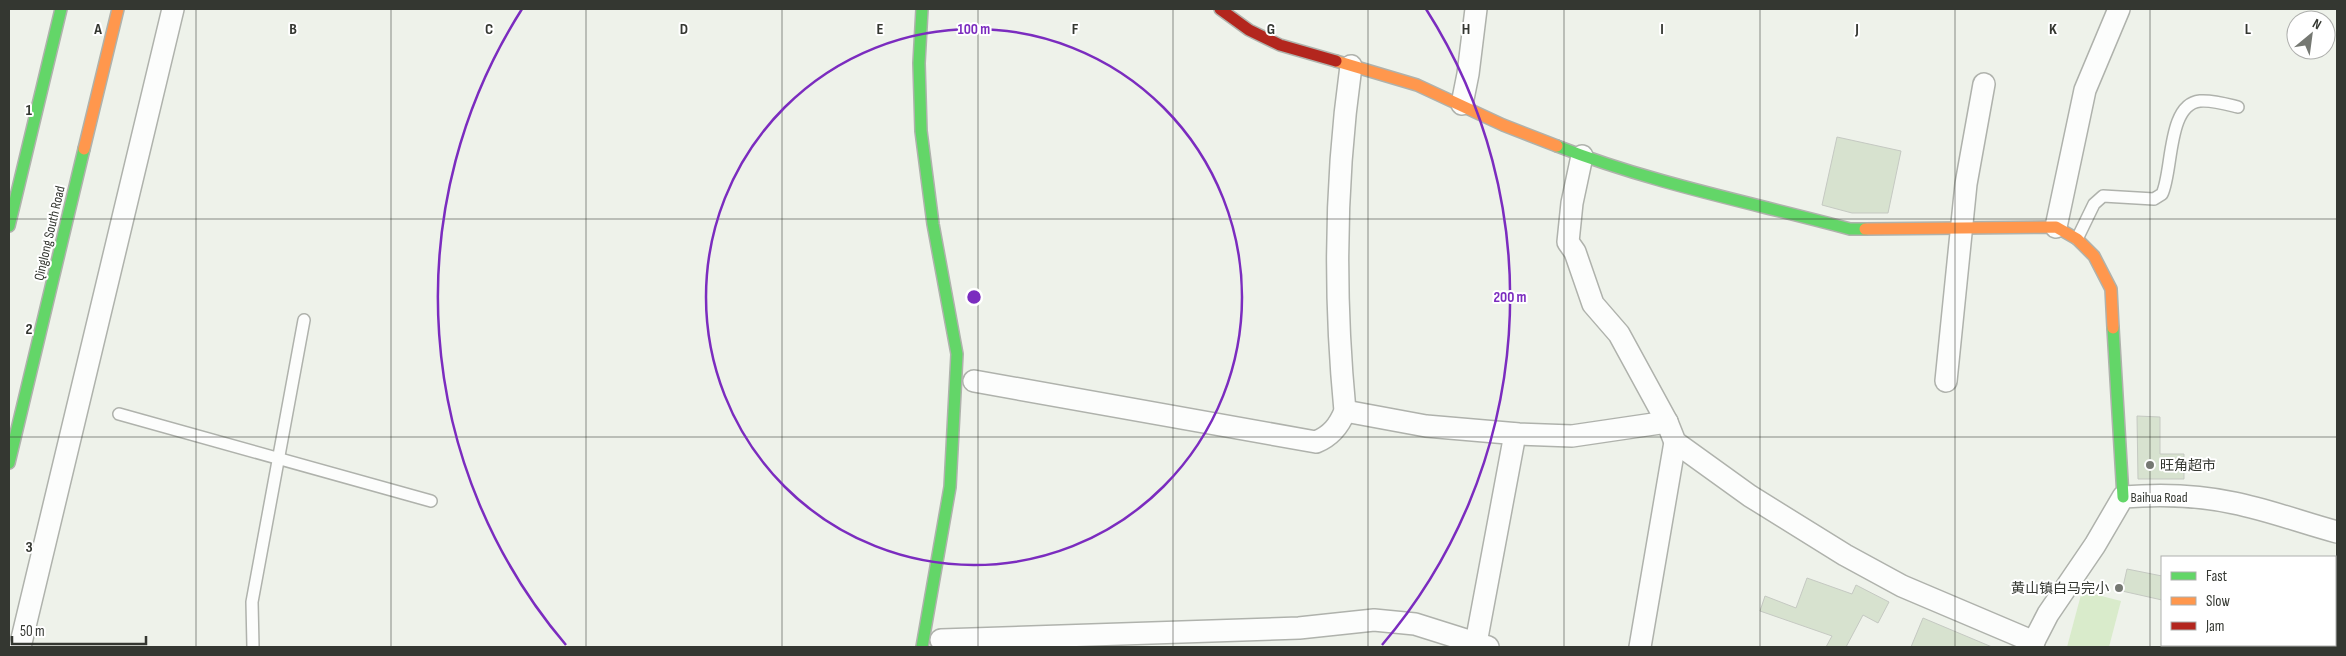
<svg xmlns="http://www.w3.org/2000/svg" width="2346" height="656" font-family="'Sofia Sans Condensed','Noto Sans SC',sans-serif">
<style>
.green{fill:#d9ebcb}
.building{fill:#d7e2cf;stroke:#c5c9c2}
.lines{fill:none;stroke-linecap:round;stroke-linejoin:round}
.lane-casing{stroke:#afb2ac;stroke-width:14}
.street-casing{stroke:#afb2ac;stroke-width:24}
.fast-casing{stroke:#afb2ac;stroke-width:14}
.slow-casing{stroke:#afb2ac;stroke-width:14}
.jam-casing{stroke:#afb2ac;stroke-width:14}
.lane{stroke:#fcfdfc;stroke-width:11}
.street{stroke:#fcfdfc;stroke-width:21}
.fast{stroke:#63d668;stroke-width:11}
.slow{stroke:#ff974d;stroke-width:11}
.jam{stroke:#b3261e;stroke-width:11}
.grid{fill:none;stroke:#343731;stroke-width:1;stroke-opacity:0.55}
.ring{fill:none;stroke:#7b2cbf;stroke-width:2.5}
.poi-dot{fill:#757872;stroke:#fff;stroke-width:2}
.labels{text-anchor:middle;stroke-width:4;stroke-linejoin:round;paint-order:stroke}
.street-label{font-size:14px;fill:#343731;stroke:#fff}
.poi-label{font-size:14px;fill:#343731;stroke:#fff;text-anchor:start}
.grid-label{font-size:16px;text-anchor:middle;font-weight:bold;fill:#343731;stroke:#fff;stroke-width:4;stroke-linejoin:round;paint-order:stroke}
.centre{fill:#7b2cbf;stroke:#fff;stroke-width:2.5}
.ring-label{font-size:15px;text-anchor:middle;font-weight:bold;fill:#7b2cbf;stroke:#fff;stroke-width:4;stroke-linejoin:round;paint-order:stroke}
</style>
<rect width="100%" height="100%" fill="#eef2ea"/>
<polygon class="green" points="2082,591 2121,601 2109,647 2067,647"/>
<g class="building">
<polygon points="1837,137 1901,151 1888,213 1852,213 1822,205"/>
<polygon points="2137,416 2160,417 2160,454 2184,454 2184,479 2138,479"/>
<polygon points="2127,569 2162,576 2162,600 2122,591"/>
<polygon points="1807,578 1852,594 1856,585 1889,602 1878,623 1863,615 1846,647 1826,647 1832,636 1760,611 1765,596 1796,608"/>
<polygon points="1923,618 1992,647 1911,647"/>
</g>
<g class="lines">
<g class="lane-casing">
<g id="lane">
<path d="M2077,239L2094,204L2103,196L2154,199L2162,194C2173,171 2167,104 2200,101C2213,100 2226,104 2238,107"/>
<polyline points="119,414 431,501"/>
<polyline points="2335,639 2337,633"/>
<polyline points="253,647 252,602 304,320"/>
</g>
</g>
<g class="street-casing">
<g id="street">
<polyline points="1462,104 1468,74 1476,9"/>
<polyline points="1582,156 1572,203 1568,242 1575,252 1593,304 1619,334 1667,422 1675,442 1750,496 1845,555 1902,586 2034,642"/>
<polyline points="2056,227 2085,90 2119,9"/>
<path d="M974,381L1316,442C1331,436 1339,426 1345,411C1334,297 1335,180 1351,66"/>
<polyline points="1946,381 1966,184 1984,84"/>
<polyline points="1345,411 1426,426 1519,434 1572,436 1667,422"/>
<polyline points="941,640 1299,628 1374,620 1415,624 1488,647"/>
<polyline points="1476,643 1515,434"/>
<polyline points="20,647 173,9"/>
<polyline points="1640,647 1675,442"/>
<path d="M2031,647L2048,614L2095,545L2123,497C2160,494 2198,495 2234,503C2269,510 2303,523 2337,532"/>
</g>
</g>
<g class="fast-casing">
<g id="fast">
<polyline points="922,9 919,63 921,131 933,224 957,354 950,487 922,647"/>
<path d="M1557,146C1651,183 1753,203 1850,229H1865"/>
<polyline points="9,226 61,9"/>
<polyline points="2113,328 2123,497"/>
<polyline points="9,463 84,149"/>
</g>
</g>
<g class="slow-casing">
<g id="slow">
<polyline points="1336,61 1417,85 1503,125 1557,146"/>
<polyline points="84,149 118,9"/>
<polyline points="1865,229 2056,227 2077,239 2094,256 2111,289 2113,328"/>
</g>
</g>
<g class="jam-casing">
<polyline id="jam" points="1220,9 1249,30 1280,45 1336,61"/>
</g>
<use href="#lane" class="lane"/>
<use href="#street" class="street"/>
<use href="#fast" class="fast"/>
<use href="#slow" class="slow"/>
<use href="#jam" class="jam"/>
</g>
<path class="grid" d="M196,9V647M391,9V647M586,9V647M782,9V647M978,9V647M1173,9V647M1368,9V647M1564,9V647M1760,9V647M1955,9V647M2150,9V647M9,219H2337M9,437H2337"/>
<g class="ring">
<circle cx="974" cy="297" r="268"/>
<path d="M566 645A536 536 0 0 1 522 9M1426 9A536 536 0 0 1 1382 645"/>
</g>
<g class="poi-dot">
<circle cx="2150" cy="465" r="5"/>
<circle cx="2119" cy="588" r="5"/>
</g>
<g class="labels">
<g class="street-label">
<text transform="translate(49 233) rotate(-77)" y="5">Qinglong South Road</text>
<text x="2159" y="502">Baihua Road</text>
</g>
<g class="poi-label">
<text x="2160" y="470">旺角超市</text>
<text x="2109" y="593" text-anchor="end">黄山镇白马完小</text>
</g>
</g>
<g class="grid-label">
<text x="98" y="34">A</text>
<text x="293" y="34">B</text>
<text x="489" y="34">C</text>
<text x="684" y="34">D</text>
<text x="880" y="34">E</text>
<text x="1075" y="34">F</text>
<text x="1271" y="34">G</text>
<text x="1466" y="34">H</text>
<text x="1662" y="34">I</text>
<text x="1857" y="34">J</text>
<text x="2053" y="34">K</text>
<text x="2248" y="34">L</text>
<text x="29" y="115">1</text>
<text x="29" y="334">2</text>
<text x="29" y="552">3</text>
</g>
<circle cx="974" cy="297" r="8" class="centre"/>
<g class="ring-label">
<text x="974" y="34">100 m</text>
<text x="1510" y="302">200 m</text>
</g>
<rect width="2346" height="656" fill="none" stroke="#343731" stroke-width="20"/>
<rect x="2161" y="556" width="175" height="90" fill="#ffffff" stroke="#aeafad"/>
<rect x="2171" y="572" width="25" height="8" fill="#63d668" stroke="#aeafad"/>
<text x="2206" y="581" font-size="15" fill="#343731">Fast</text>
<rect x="2171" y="597" width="25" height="8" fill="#ff974d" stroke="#aeafad"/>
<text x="2206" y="606" font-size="15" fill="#343731">Slow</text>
<rect x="2171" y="622" width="25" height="8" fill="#b3261e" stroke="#aeafad"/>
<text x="2206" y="631" font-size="15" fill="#343731">Jam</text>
<g transform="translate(2311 35) rotate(29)"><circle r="24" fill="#ffffff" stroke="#aeafad"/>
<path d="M0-4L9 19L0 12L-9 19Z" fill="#757872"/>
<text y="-8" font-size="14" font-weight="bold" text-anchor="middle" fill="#343731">N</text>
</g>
<path d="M12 636v8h134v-8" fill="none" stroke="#343731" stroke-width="2.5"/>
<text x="20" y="636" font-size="15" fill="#343731" stroke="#ffffff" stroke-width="4" paint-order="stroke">50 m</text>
</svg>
